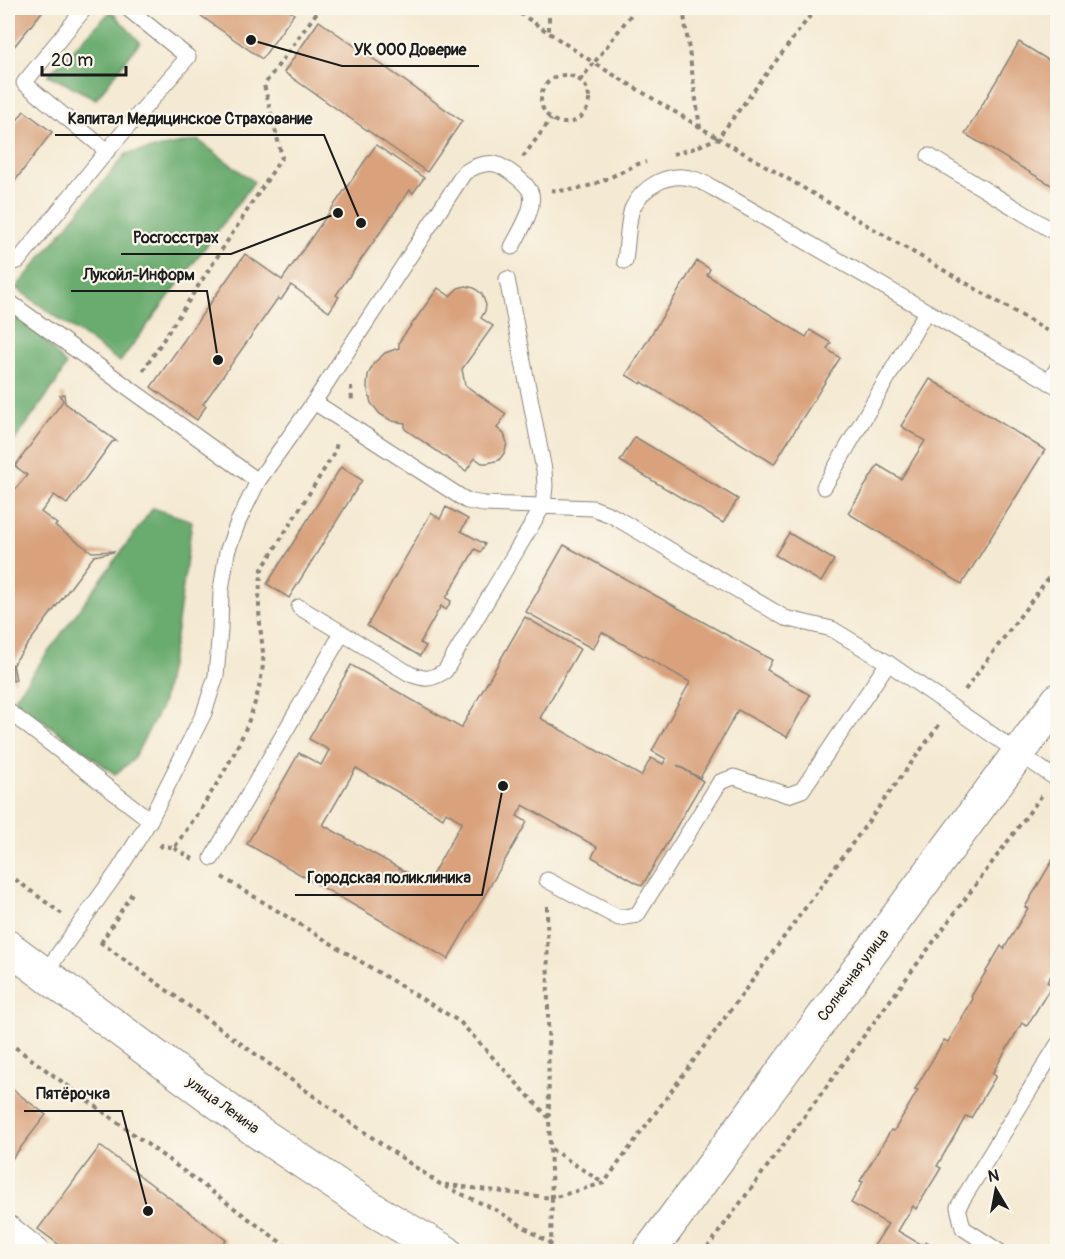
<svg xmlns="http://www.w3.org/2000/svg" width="1065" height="1259" font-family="Pangolin,sans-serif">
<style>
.forest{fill:#6aac70;stroke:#436446;stroke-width:1.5}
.building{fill:#d9a27d;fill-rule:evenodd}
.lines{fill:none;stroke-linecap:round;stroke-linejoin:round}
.service-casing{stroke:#888277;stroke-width:17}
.minor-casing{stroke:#888277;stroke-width:32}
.tertiary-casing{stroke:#888277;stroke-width:35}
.path{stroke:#888277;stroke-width:4;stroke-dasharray:4.5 4.5;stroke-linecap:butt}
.service{stroke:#fff;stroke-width:15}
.minor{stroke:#fff;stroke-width:30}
.tertiary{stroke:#fff;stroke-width:33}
.labels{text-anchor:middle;stroke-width:4.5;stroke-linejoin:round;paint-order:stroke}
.street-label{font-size:15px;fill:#1c1c1c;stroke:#fbf7ec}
.leader{fill:none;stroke:#1c1c1c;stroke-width:2}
.callout-dot{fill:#1c1c1c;stroke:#fbf7ec;stroke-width:2}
.callout-label{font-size:16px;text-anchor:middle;font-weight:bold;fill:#1c1c1c;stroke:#fbf7ec;stroke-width:4.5;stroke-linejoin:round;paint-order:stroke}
</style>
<rect width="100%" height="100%" fill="#fbf7ec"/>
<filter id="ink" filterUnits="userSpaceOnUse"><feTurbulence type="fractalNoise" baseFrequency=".0167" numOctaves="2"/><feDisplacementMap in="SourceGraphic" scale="12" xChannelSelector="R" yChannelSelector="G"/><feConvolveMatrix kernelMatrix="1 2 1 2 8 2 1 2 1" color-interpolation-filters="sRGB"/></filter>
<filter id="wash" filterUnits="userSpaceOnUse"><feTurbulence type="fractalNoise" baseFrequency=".008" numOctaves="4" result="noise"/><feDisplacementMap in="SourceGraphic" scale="24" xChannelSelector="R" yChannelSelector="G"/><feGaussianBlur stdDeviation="1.35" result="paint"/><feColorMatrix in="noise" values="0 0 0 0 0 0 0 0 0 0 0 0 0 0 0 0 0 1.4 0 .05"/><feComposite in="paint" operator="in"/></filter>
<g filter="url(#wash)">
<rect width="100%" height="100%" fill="#f4e9d2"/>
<g class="forest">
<polygon points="111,11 140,42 96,99 48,75"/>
<polygon points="198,140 254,182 120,362 16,288 126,154"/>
<polygon points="8,310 39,334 66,365 56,383 8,450"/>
<polygon points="153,508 192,521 176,636 162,705 133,760 115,774 14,699"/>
</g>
<g id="blocks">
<g class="building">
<polygon points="8,8 45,8 8,54"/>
<polygon points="190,8 285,8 294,14 262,59"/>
<polygon points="319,21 462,121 427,172 284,72"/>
<polygon points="1019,42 1058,66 1058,189 965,134"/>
<polygon points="24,111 52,132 8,190 8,132"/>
<polygon points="376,145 424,178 413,193 410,190 336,295 339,297 329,312 291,285 281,300 278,298 203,404 206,406 197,420 151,387 245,254 282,280"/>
<polygon points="697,261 710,269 707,275 806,337 810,330 831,343 827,349 840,358 774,464 642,382 641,384 626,375"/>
<polygon points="466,286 474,288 482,294 486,305 485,311 481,318 493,326 462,369 465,385 506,414 497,428 504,434 507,443 505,452 499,460 488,463 482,463 475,458 466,471 405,429 405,423 392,421 380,414 371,403 367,387 368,375 374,363 385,353 399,348 399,342 438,288 450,296 458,288"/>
<polygon points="930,379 1045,450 962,584 848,513 878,465 901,479 925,441 901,426"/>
<polygon points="64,394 65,403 116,441 112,442 67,504 54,495 41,512 57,524 55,526 92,552 114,551 114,552 94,556 13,664 16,680 13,681 12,665 8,661 8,491 11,494 27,475 15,466 63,401 60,395"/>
<polygon points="635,437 738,499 723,523 620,461"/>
<polygon points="341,467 362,480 289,598 267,584"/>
<polygon points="446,507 468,519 461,531 485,544 481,552 475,549 446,598 451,601 446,610 441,606 420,643 426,646 420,656 367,626 431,513 440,519"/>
<polygon points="789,533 834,560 821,582 775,555"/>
<path d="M564,545L772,660L767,670L810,695L787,737L738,710L700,778L677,765L703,781L642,886L592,857L597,847L523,805L517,816L527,822L448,959L247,844L299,753L321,765L329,750L309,739L351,665L461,728L525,617L580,649L540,718L641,776L651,758L663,764L666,759L652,751L690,682L602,632L593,649L526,612ZM356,768L443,818L446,812L462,822L427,884L323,825Z"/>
<polygon points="1055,856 1058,857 1058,965 1047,982 1052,985 1027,1026 1022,1023 992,1074 996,1076 971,1118 966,1116 937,1166 941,1168 916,1209 913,1206 898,1231 923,1246 926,1241 942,1252 876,1252 872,1249 888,1224 851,1203 863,1182 860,1181 891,1130 894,1131 918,1090 915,1089 944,1040 948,1042 973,999 971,997 1001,946 1004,949 1028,908 1025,907"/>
<polygon points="12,1089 46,1115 11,1160 8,1158 8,1094"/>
<polygon points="100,1146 226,1240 218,1252 69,1252 38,1229"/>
</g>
</g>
</g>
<g filter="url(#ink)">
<use href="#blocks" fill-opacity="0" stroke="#888277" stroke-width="1.5"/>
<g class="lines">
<g class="service-casing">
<g id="service">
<polyline points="85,8 24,83 107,151"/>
<polyline points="929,156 1058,234"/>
<path d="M625,261C627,248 628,219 632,209C642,187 668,171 694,179C701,181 708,185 715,189L1058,387"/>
<polyline points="8,263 18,261 107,151 188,57 127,8"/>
<polyline points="8,301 258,481"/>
<polyline points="1049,382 1058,367"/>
<polyline points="314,402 467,501 484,504 593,508 611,515 785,618 832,629 888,663"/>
<polyline points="824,487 926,312"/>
<path d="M299,607L410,674C426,680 430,680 445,671L543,506L545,486L544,470L507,279"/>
<polyline points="8,711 150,820"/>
<polyline points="212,858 342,633"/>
<polyline points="547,880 619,918 637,915 720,782 734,777 788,795 802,790 888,663 1058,780"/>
<path d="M44,974L118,871L150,820L204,713L216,676L220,629L221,590L227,552L238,522L258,481L314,402L464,173C473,167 483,162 495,164C504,166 529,184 531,194C535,209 519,233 512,247"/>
<polyline points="1000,1252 963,1228 958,1207 1058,1044"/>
</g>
</g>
<g class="minor-casing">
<polyline id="minor" points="8,1231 34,1252"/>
</g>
<g class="tertiary-casing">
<g id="tertiary">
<polyline points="8,947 258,1132 379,1213 446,1252"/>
<polyline points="649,1252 1058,700"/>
</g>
</g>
<g class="path">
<polyline points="512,8 594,63 580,80"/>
<polyline points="549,8 549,33"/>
<polyline points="636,8 594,63 718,138"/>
<polyline points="683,8 700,128"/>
<polyline points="816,8 718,138 1058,337"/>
<circle cx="565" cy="99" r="24"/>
<polyline points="673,154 692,149 718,138"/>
<polyline points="523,157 551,119"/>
<path d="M551,190C582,194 610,177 638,164L646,162"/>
<polyline points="143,371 282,157 264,85 320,8"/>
<polyline points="351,386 352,402"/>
<polyline points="965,690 1058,565"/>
<path d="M160,848L162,845L174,848C213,791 254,735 263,665C264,652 261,637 260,624C258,605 259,588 262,569L335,452L337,442"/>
<polyline points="174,848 193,859"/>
<polyline points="8,874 62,914"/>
<polyline points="222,877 460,1022 549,1118"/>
<polyline points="547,906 549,1118 552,1198 604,1183 939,725"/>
<polyline points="100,942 351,1123 440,1184 498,1211 551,1244 552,1198 440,1184"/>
<polyline points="101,943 134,890"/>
<polyline points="8,1042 294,1252"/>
<polyline points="551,1149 603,1183"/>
<polyline points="707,1248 1042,795"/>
</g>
<use href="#service" class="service"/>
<use href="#minor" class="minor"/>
<use href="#tertiary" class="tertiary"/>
</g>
</g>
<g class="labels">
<g class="street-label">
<text transform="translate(853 975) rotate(-54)" y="5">Солнечная улица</text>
<text transform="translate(223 1105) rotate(36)" y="5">улица Ленина</text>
</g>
</g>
<path class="leader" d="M251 40L342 66H479M361 223L324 135H55M338 213L231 254H121M218 360L207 291H71M503 786L482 895H295M148 1211L122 1111H24"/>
<g class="callout-dot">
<circle cx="251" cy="40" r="6"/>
<circle cx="361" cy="223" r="6"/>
<circle cx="338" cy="213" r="6"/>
<circle cx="218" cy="360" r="6"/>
<circle cx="503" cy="786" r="6"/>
<circle cx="148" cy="1211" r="6"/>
</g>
<g class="callout-label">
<text x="410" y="55">УК ООО Доверие</text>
<text x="190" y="124">Капитал Медицинское Страхование</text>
<text x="176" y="243">Росгосстрах</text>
<text x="139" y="280">Лукойл-Информ</text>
<text x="389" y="883">Городская поликлиника</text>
<text x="73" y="1099">Пятёрочка</text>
</g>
<rect width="1065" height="1259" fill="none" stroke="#fbf7ec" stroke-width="30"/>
<g transform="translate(996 1190) rotate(350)" stroke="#fbf7ec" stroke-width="4.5" paint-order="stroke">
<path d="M0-4.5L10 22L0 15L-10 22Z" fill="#1c1c1c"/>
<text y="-9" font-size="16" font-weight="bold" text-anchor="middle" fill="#1c1c1c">N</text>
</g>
<path d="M42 66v9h84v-9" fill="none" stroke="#1c1c1c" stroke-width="3"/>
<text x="51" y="66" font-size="18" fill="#1c1c1c" stroke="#fbf7ec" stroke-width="4.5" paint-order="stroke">20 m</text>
</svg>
